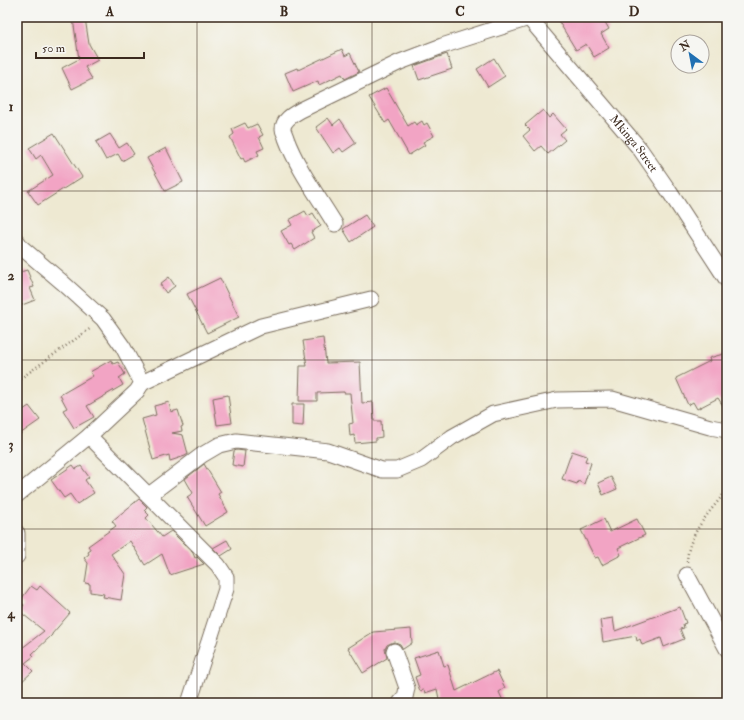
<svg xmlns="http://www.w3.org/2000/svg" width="744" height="720" font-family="'IM FELL Double Pica',serif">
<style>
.building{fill:#f2a4c4}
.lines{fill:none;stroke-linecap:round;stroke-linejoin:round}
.street-casing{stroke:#7a6d5d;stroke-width:17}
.path{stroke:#7a6d5d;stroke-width:2.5;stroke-dasharray:1 3;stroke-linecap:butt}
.street{stroke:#fff;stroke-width:15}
.grid{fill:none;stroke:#3b2a1e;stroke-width:1;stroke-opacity:0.55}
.labels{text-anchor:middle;stroke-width:3;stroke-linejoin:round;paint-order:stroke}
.street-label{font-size:12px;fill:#3b2a1e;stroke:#f6f6f2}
.neatline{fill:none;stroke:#3b2a1e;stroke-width:1.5}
.grid-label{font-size:13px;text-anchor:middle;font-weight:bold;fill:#3b2a1e}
</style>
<rect width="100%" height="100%" fill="#f6f6f2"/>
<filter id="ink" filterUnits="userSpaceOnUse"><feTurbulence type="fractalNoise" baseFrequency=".025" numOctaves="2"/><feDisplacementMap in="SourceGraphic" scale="8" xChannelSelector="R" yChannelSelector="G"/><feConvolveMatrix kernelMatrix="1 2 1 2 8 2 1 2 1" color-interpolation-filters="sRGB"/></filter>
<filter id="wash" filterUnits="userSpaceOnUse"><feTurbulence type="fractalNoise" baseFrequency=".012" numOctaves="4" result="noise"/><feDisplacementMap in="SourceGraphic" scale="16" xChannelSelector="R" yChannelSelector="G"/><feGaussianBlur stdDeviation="0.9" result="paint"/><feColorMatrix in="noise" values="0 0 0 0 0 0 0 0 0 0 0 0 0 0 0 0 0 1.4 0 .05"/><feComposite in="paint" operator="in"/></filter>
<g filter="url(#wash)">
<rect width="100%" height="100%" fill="#eee9d2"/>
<g id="blocks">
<g class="building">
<polygon points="556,17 602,17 609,29 601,34 609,48 594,57 586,44 576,50"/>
<polygon points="85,18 89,44 98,60 85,67 92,79 72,89 62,68 79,59 73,19"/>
<polygon points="342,49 345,56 350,53 359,72 345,79 342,74 319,85 318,81 293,92 285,73 297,68 298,70"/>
<polygon points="447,54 452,69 419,80 414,66"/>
<polygon points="494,58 505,76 488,87 477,69"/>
<polygon points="386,88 408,126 414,122 416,125 422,121 424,125 427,123 434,136 423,142 425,145 409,155 389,120 385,123 369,97"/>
<polygon points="543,110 549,118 553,114 566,129 560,134 565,140 548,154 541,146 535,151 523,136 530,130 525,125"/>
<polygon points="328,118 333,125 340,119 356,143 343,152 340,148 333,153 316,127"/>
<polygon points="245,123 248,128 257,124 263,135 259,137 264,148 257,151 259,155 245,162 243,158 241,159 230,137 234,134 232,129"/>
<polygon points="54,133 82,177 38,205 28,191 53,175 41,155 36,159 29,148"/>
<polygon points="110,134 119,148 127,143 134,154 122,161 118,154 106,160 96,142"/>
<polygon points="166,148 183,182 165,191 147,158"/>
<polygon points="305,211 308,216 313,213 321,226 311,232 314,238 295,250 291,244 289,245 281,231 292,225 289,220"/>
<polygon points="365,215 373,227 351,242 343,229"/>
<polygon points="27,270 34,287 30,288 35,300 17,307 17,273"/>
<polygon points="169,277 175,286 166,293 160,284"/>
<polygon points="220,278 239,317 207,333 187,294"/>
<polygon points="323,338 326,363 360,362 362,403 373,402 374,421 381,421 382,437 376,438 376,441 355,443 354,435 350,436 349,424 353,423 350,393 344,393 344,392 317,393 317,401 299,401 300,366 307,366 303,341"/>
<polygon points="727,353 727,412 718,398 697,409 693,402 688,405 676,378 710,361 709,358"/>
<polygon points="111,360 113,364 118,362 125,374 119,378 123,385 87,406 94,417 74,428 63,410 67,408 60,395 93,376 90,372"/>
<polygon points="228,395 232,423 217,425 213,398"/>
<polygon points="169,402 171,412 178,410 183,426 181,427 182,431 172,433 183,435 188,454 185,456 170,461 169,455 153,460 142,419 156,415 154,406"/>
<polygon points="292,404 304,404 303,426 292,425"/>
<polygon points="29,406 40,420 17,436 17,414"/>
<polygon points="237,450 245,451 243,467 232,465 234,451"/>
<polygon points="572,451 587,456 585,461 591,463 584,484 578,481 577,484 562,479"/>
<polygon points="204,464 221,492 218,494 228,512 205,526 187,497 193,493 185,479"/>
<polygon points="73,465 76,469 81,466 89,477 85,480 94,493 77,504 70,494 64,498 51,480"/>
<polygon points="611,477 617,489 603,495 598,483"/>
<polygon points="139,499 147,507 144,510 149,515 146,518 162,537 171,531 193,553 195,558 197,557 204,564 170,575 162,554 145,565 130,541 111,554 125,574 121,600 103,597 104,594 90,592 90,584 85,583 88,563 84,558 89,554 88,552 91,550 88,546 116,526 112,521"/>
<polygon points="604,519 610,532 637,519 645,535 618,548 621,555 602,565 598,557 595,558 581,530"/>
<polygon points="227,540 232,549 221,556 213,548"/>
<polygon points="31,586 37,590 40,586 70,613 52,634 52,635 32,654 34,656 25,663 33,671 17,686 17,652 44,631 19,611 24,605 19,602"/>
<polygon points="680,607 686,623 683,624 684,628 680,629 684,639 664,647 661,638 642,645 640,639 637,641 636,636 603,642 600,620 613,618 615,631"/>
<polygon points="411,629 412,643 403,649 400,644 395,642 391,643 387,645 385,649 387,658 363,673 348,648 373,632"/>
<polygon points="439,650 444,666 448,665 456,691 497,671 505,688 499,692 504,703 430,703 439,699 437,689 425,693 424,690 420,691 415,677 420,675 414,658"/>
</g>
</g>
</g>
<g filter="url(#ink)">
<use href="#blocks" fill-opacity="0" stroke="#7a6d5d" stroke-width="1"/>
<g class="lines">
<g class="street-casing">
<g id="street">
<path id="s1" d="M528,17L640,149L667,188L727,280"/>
<path d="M335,224C318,196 297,168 286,138C286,136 283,132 283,129C283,119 294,114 301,110L400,62L442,46L529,18"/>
<polyline points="17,241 21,247 62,282 103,319 123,347 142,383 137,391 89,436 17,495"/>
<polyline points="142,383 261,326 371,299"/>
<polyline points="89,436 218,565 226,577 226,589 189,703"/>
<polyline points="149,495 202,455 219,445 236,441 328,451 382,470 397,470 421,460 452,437 493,414 557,400 612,399 710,427 727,430"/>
<polyline points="17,533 17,556"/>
<polyline points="687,575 727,649"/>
<polyline points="394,651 407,688 405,697 400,703"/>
</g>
</g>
<g class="path">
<polyline points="17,381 91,328"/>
<path d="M687,562C688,533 710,512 727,490"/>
</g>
<use href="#street" class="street"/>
</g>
</g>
<path class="grid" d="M197,17V703M372,17V703M547,17V703M17,191H727M17,360H727M17,529H727"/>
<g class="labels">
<g class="street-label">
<text dy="4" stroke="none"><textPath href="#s1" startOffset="165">Mkinga Street</textPath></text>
</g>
</g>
<rect width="744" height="720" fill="none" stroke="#f6f6f2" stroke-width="44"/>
<g transform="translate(690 54) rotate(328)"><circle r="19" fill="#f6f6f2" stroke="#aba49d"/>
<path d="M0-3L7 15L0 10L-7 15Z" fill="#1f6fb2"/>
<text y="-6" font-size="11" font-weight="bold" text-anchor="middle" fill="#3b2a1e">N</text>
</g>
<path d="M36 52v6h108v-6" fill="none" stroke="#3b2a1e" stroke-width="2"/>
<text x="42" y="52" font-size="12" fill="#3b2a1e" stroke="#f6f6f2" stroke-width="3" paint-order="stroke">50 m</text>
<rect x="22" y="22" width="700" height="676" class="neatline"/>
<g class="grid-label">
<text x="110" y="16">A</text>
<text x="284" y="16">B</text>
<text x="460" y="16">C</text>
<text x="634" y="16">D</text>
<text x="11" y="111">1</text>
<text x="11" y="280">2</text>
<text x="11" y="449">3</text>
<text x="11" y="618">4</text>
</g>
</svg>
